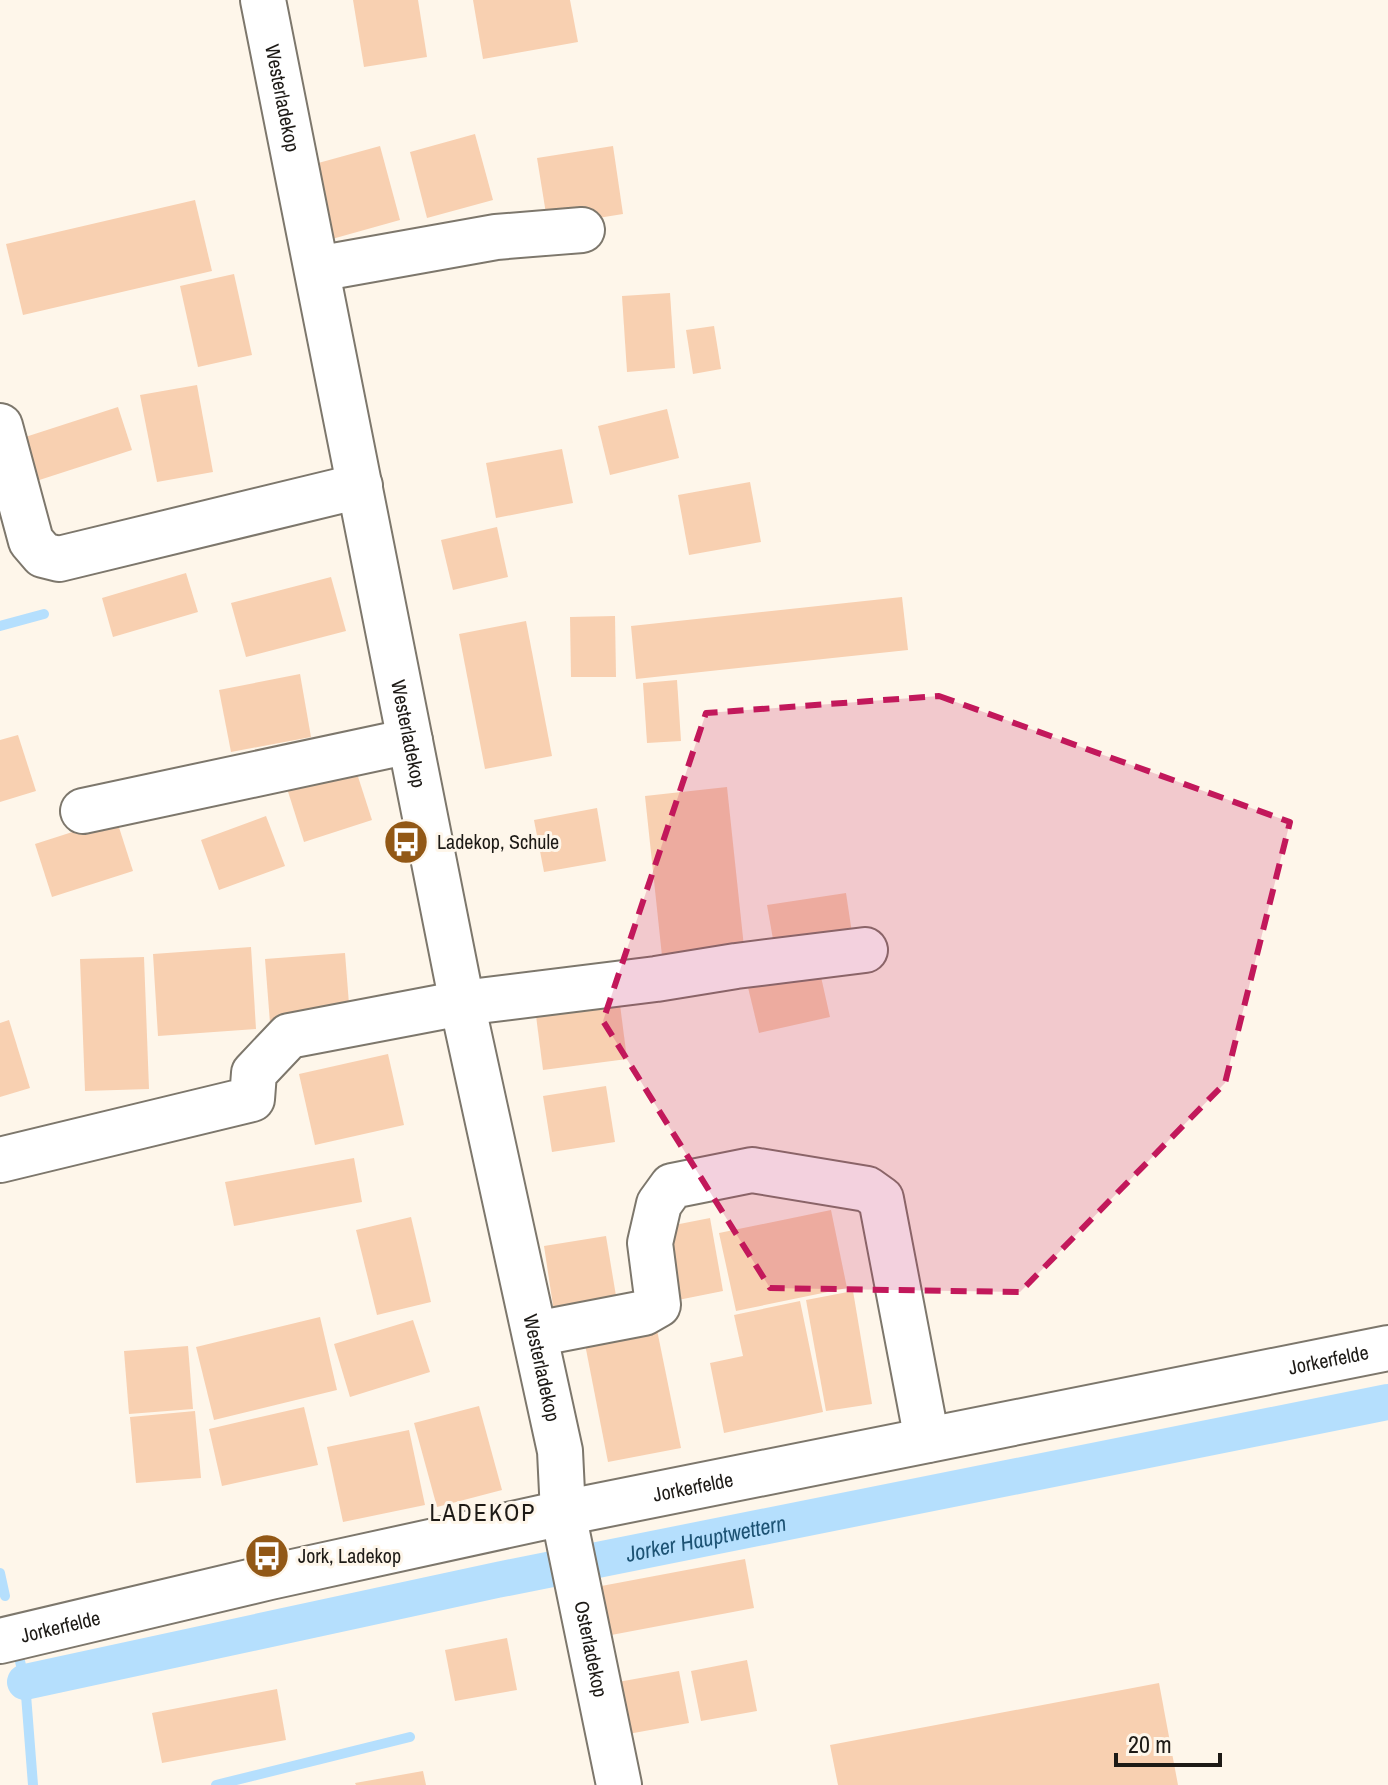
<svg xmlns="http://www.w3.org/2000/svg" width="1388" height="1785" font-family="'Archivo Narrow',sans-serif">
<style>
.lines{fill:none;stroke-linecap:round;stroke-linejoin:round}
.stream{stroke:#b5dffd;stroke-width:10}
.canal{stroke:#b5dffd;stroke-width:36}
.building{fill:#f8d0b1}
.minor-casing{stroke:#7d776c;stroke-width:48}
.minor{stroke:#fff;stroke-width:44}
.marked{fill:#c2185b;fill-opacity:0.2;stroke:#c2185b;stroke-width:6;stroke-dasharray:16 10;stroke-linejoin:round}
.labels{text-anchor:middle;stroke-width:6;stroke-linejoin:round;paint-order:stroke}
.street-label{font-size:20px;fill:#1d1a16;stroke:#fef6ea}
.poi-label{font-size:20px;fill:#1d1a16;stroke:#fef6ea;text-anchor:start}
.water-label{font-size:22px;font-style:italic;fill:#1d5374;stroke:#fef6ea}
.quarter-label{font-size:24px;letter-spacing:2px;fill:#1d1a16;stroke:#fef6ea}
</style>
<rect width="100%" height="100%" fill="#fef6ea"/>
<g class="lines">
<g class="stream">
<polyline points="0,626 44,614"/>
<polyline points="0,1573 5,1596"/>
<polyline points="19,1657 25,1682 33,1785"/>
<polyline points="216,1785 410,1737"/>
</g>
<path class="canal" id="s1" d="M25,1682L497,1580L1388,1402"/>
</g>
<g class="building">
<polygon points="353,0 418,0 427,57 364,67"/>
<polygon points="473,0 570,0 578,42 483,59"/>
<polygon points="475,134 493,200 427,218 410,152"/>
<polygon points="380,146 400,220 332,239 311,165"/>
<polygon points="613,146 623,214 548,226 537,158"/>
<polygon points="195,200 212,271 23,315 6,244"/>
<polygon points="234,274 252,355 198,367 180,286"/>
<polygon points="670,293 675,368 627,372 622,296"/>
<polygon points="714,326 721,369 693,374 686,330"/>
<polygon points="197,385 213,472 157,482 140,395"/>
<polygon points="118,407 132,450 27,484 13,441"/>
<polygon points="667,409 679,458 610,475 598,426"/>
<polygon points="562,449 573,503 496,518 486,463"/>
<polygon points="750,482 761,542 689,555 678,495"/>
<polygon points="497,527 508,577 453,590 441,540"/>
<polygon points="186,573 198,612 113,637 102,598"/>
<polygon points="331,577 346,631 246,657 231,603"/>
<polygon points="902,597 908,650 636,679 631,626"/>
<polygon points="615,616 616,677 571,677 570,617"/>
<polygon points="526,621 552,756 485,769 459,634"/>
<polygon points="300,674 311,737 231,752 219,690"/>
<polygon points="677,680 681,741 647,743 643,683"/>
<polygon points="18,735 36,791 0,802 0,740"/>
<polygon points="352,758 372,820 304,842 284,779"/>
<polygon points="727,787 744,947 662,956 645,796"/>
<polygon points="597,808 606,861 544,872 534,820"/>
<polygon points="266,816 285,866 219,890 201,840"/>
<polygon points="116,818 133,871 52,897 35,844"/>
<polygon points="846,893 852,933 774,945 767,905"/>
<polygon points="251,947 256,1029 158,1036 153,954"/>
<polygon points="345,953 350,1017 270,1023 265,959"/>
<polygon points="144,957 149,1089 85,1091 80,959"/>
<polygon points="817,959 830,1017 759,1033 745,975"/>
<polygon points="619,997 627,1059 543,1070 535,1008"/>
<polygon points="9,1020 30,1088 0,1097 0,1023"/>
<polygon points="388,1054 404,1125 315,1145 299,1074"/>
<polygon points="606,1086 615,1142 552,1152 543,1096"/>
<polygon points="354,1158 362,1202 234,1226 225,1182"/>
<polygon points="831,1210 847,1288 736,1311 719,1233"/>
<polygon points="411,1217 431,1302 377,1315 356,1230"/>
<polygon points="710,1218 723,1291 673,1301 659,1228"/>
<polygon points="606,1236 617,1302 554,1312 544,1246"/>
<polygon points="853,1291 872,1404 826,1411 806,1300"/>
<polygon points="800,1301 823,1412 724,1433 710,1363 743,1356 734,1315"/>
<polygon points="320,1317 337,1390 214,1420 196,1347"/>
<polygon points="413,1320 430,1372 350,1397 334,1344"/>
<polygon points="656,1325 681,1448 608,1462 584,1339"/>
<polygon points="188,1346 193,1409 129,1414 124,1351"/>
<polygon points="479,1406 502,1490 437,1507 414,1423"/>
<polygon points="304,1407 318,1465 222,1486 209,1429"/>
<polygon points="195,1411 201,1478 136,1483 130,1417"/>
<polygon points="409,1430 425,1505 343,1522 327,1447"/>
<polygon points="745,1559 754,1608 606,1636 596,1587"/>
<polygon points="507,1638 517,1690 455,1701 445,1650"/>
<polygon points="747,1660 757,1711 701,1721 691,1671"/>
<polygon points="679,1671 689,1723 628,1734 618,1682"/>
<polygon points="1159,1683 1178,1785 838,1785 830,1745"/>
<polygon points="277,1689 286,1740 162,1763 152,1713"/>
<polygon points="423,1771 426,1785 356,1785 355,1783"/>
</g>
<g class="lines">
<g class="minor-casing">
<g id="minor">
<path id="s2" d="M263,0L462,1003L560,1451L563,1513L619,1785"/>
<polyline points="317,269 496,237 582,230"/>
<polyline points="0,426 31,541 43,555 59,559 360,486"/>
<polyline points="83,811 410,741"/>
<polyline points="0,1160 252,1099 254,1073 289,1036 462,1003 656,979 736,966 865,950"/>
<polyline points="535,1334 644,1313 658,1305 650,1243 659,1204 672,1186 752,1170 867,1189 881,1199 927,1440"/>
<path id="s3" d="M0,1641L270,1577L563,1513L1388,1348"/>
</g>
</g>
<use href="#minor" class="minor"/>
</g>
<path class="marked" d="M939,696L1290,822L1225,1083L1020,1292L770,1288L603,1021L706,713Z"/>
<defs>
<g id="bus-disc" transform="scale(2.3)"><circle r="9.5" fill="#925816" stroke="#fef6ea"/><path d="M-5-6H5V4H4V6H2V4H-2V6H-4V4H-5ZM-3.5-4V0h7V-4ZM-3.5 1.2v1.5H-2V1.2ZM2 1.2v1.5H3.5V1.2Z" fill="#fff"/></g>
</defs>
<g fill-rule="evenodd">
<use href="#bus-disc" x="406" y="842"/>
<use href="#bus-disc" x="267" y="1556"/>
</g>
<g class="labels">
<g class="street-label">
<text dy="7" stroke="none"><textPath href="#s2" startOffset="100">Westerladekop</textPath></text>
<text dy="7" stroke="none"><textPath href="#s2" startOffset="748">Westerladekop</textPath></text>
<text dy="7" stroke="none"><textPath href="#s3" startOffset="1358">Jorkerfelde</textPath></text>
<text dy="7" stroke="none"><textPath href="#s2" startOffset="1396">Westerladekop</textPath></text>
<text dy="7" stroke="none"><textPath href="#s3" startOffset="710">Jorkerfelde</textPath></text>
<text dy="7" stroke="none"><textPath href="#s3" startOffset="62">Jorkerfelde</textPath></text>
<text dy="7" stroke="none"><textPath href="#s2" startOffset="1682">Osterladekop</textPath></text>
</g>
<g class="poi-label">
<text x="437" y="849">Ladekop, Schule</text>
<text x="298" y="1563">Jork, Ladekop</text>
</g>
<g class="water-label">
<text dy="8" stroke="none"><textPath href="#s1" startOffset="696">Jorker Hauptwettern</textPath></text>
</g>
<g class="quarter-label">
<text x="483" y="1521">LADEKOP</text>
</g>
</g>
<path d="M1116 1753v12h104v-12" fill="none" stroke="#1d1a16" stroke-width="4"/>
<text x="1128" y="1753" font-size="24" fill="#1d1a16" stroke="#fef6ea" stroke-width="6" paint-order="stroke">20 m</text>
</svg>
